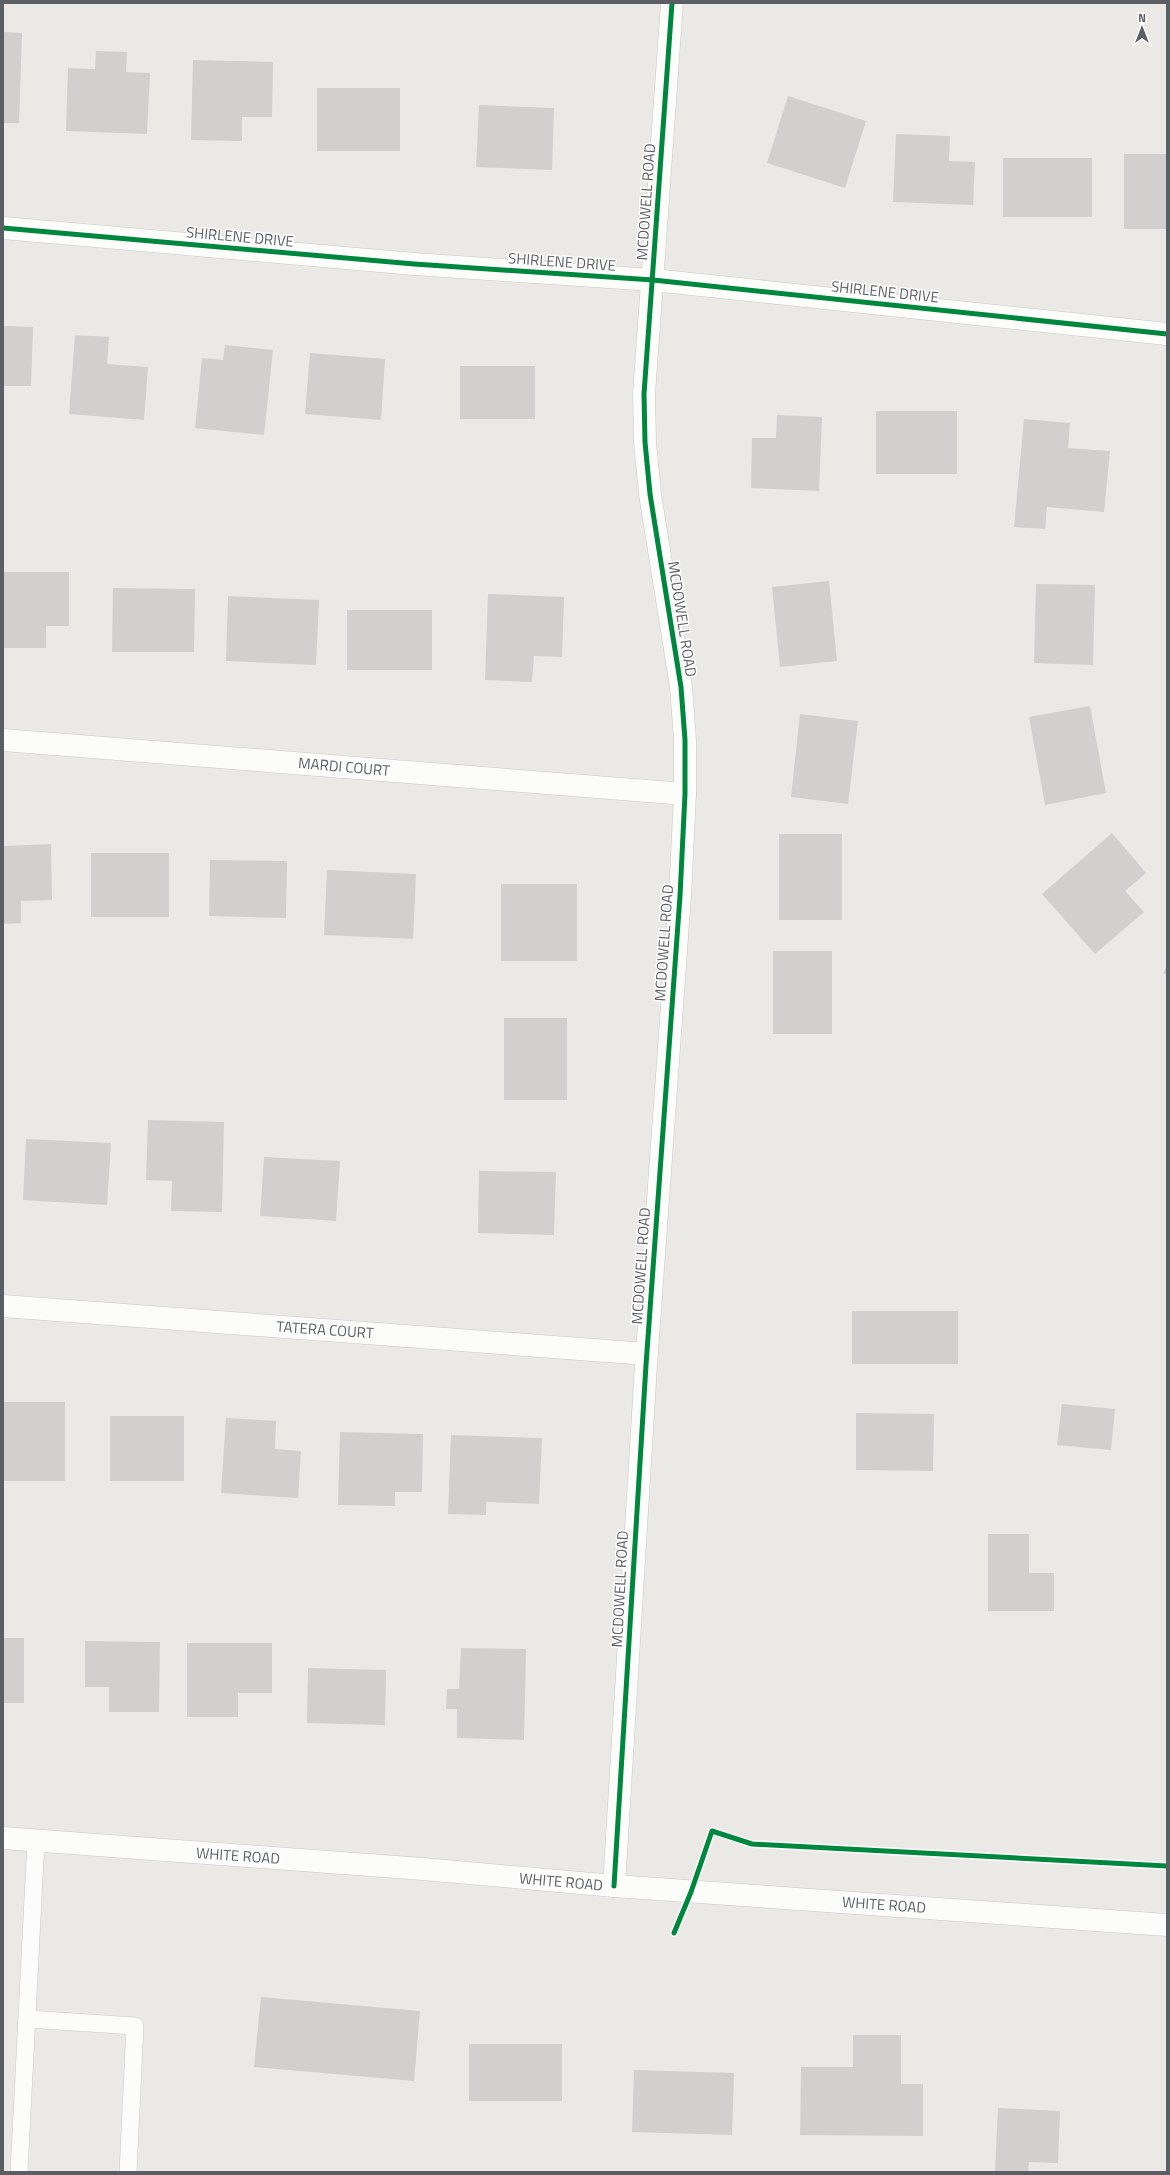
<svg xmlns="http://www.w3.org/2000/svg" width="1170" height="2175" font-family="'Titillium Web',sans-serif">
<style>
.building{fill:#d1d0ce}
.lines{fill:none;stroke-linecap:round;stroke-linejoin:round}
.lane-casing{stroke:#c7c8c7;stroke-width:18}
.street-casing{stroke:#c7c8c7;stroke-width:23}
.secondary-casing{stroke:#c7c7c7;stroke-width:23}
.lane{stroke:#fcfcfb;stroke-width:17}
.street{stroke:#fcfcfb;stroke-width:22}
.secondary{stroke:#fcfcfb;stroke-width:22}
.cycleway-casing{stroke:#fff;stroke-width:8}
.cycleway{stroke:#00873e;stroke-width:5}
.labels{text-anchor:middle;stroke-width:3;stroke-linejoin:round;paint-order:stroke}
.street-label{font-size:15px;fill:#5b5f63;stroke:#fff}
</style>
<rect width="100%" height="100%" fill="#ebe9e5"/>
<g class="building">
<polygon points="3,32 22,33 19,123 3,123"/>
<polygon points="96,51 127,52 126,72 150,73 147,134 66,131 68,68 95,69"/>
<polygon points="193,60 273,62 272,117 242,117 242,141 191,140"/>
<rect x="317" y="88" width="83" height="63"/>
<polygon points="788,96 866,121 845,188 767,163"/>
<polygon points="479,105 554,108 552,170 476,167"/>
<polygon points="896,134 950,136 949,161 975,162 973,205 893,202"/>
<rect x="1124" y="154" width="43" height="75"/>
<rect x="1003" y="158" width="89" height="59"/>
<polygon points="3,326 33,327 31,386 3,386"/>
<polygon points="75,335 109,337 107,364 148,367 144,420 69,414"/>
<polygon points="225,345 273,350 264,435 195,428 202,358 223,360"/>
<polygon points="310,353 385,359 381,420 305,414"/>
<rect x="460" y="366" width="75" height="53"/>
<rect x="876" y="411" width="81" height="63"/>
<polygon points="777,415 822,417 819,491 751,488 752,438 776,438"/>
<polygon points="1024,419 1070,423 1068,448 1110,451 1104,512 1047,507 1045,529 1014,527"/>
<polygon points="3,572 69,572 69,626 46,626 46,648 3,648"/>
<polygon points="829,581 837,661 780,667 772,587"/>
<polygon points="1036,584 1095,585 1093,665 1034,663"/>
<polygon points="113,588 195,589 194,652 112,652"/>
<polygon points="488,594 564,597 562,657 534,656 532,682 485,680"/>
<polygon points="228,596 319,600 316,665 226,661"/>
<rect x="347" y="610" width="85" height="60"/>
<polygon points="1090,706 1106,793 1045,805 1029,717"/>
<polygon points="800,714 858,721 848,804 791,797"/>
<polygon points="1112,833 1146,873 1125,891 1144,912 1095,954 1042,894"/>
<rect x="779" y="834" width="63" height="86"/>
<polygon points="51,844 52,900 21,901 21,923 3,924 3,846"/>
<rect x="91" y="853" width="78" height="64"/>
<polygon points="210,860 287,861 286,918 209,916"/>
<polygon points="327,870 416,874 413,939 324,935"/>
<rect x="501" y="884" width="76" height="77"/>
<rect x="773" y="951" width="59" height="83"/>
<polygon points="1167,966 1167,975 1163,973"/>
<rect x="504" y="1018" width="63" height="82"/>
<polygon points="148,1120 224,1122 222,1212 171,1211 172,1181 146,1180"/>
<polygon points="26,1139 111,1143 107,1205 23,1200"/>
<polygon points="264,1157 340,1161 336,1221 260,1216"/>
<polygon points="479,1171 556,1172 554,1235 478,1233"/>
<rect x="852" y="1311" width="106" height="53"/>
<rect x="3" y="1402" width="62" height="79"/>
<polygon points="1062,1404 1115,1409 1111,1450 1057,1445"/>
<polygon points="856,1413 934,1414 933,1471 856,1470"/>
<rect x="110" y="1416" width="74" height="65"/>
<polygon points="226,1418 276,1421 275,1449 301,1451 298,1498 221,1493"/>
<polygon points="340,1432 423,1434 422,1492 395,1492 395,1506 338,1505"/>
<polygon points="451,1435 542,1438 539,1504 486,1502 486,1515 448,1514"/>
<polygon points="988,1534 1029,1534 1029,1573 1054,1573 1054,1611 988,1611"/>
<rect x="3" y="1638" width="21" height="65"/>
<polygon points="85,1641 160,1642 159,1712 109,1712 109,1687 85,1687"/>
<polygon points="187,1643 272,1643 272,1693 238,1693 238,1717 187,1717"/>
<polygon points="461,1648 526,1649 524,1740 457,1738 457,1709 446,1709 447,1689 459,1689"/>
<polygon points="308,1668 386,1670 385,1725 307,1723"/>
<polygon points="261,1997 420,2011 414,2081 254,2067"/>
<polygon points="853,2035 901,2035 901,2084 923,2084 923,2136 800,2135 801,2067 853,2067"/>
<rect x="469" y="2044" width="93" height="57"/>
<polygon points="634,2070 734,2073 732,2135 632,2132"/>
<polygon points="998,2108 1060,2111 1058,2163 1029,2162 1028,2172 995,2172"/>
</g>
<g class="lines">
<g class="lane-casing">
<g id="lane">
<polyline points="27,2019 135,2026 128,2172"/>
<polyline points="19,2172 36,1840"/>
</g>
</g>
<g class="street-casing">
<g id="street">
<polyline points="3,228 414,264 653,280 1167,334"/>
<polyline points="3,740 685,794"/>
<polyline points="3,1306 647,1354"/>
</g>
</g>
<g class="secondary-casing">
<g id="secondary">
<polyline points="3,1838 423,1869 614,1886 1167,1925"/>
<polyline points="614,1886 646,1365 680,896 685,794 685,740 681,687 650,494 645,442 644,394 672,3"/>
</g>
</g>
<use href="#lane" class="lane"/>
<use href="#street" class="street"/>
<use href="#secondary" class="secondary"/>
<g class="cycleway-casing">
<g id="cycleway">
<polyline points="3,228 414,264 653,280 1167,334"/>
<polyline points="614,1886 646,1365 680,896 685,794 685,740 681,687 650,494 645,442 644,394 672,3"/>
<polyline points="674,1933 691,1892 712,1831 752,1844 1167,1866"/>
</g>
</g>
<use href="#cycleway" class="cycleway"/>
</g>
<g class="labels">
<g class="street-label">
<text transform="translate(646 202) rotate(-86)" y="5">MCDOWELL ROAD</text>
<text transform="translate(240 237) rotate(5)" y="5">SHIRLENE DRIVE</text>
<text transform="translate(562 262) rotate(4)" y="5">SHIRLENE DRIVE</text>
<text transform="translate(885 292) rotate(6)" y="5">SHIRLENE DRIVE</text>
<text transform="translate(682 619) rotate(81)" y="5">MCDOWELL ROAD</text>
<text transform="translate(344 767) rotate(5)" y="5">MARDI COURT</text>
<text transform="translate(664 943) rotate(-86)" y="5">MCDOWELL ROAD</text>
<text transform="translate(641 1266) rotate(-86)" y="5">MCDOWELL ROAD</text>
<text transform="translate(325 1330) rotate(4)" y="5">TATERA COURT</text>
<text transform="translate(620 1589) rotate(-87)" y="5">MCDOWELL ROAD</text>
<text transform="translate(238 1856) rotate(4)" y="5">WHITE ROAD</text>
<text transform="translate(561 1882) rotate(5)" y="5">WHITE ROAD</text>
<text transform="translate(884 1905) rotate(4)" y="5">WHITE ROAD</text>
</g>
</g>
<rect width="1170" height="2175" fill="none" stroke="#5b5f63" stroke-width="8"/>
<g transform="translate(1142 28)" stroke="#ffffff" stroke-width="3" paint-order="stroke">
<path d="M0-3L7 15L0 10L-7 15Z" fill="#5b5f63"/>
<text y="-6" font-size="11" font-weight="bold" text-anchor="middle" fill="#5b5f63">N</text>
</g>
</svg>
